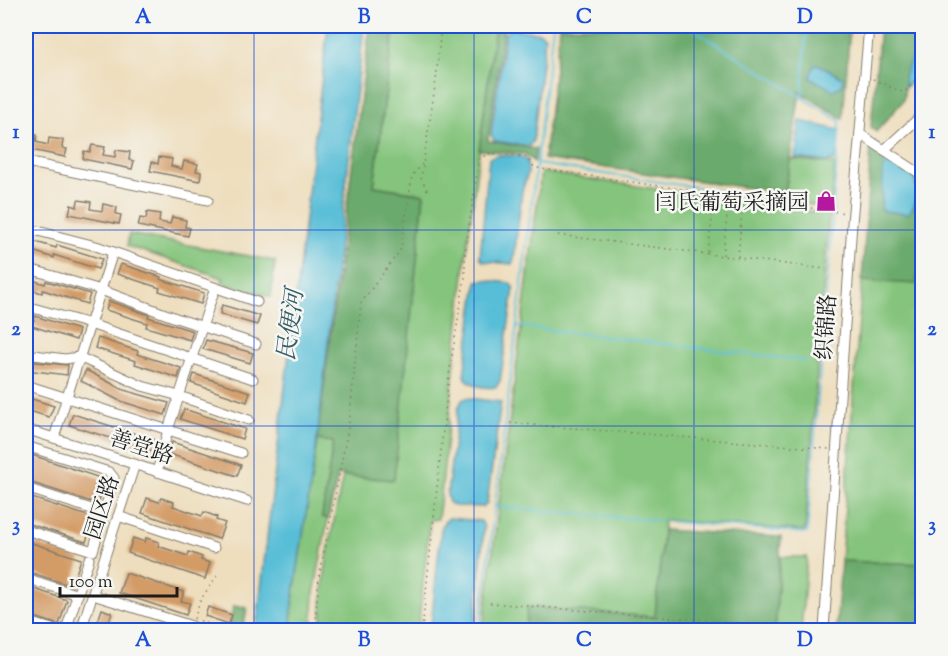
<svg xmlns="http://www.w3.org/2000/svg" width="948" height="656" font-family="'Sorts Mill Goudy','Noto Serif SC',serif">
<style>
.green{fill:#84c47c;stroke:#50704c;stroke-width:1.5}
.forest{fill:#6baa6c;stroke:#446344;stroke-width:1.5}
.water{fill:#59bed7;stroke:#3a6d7a;stroke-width:1.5}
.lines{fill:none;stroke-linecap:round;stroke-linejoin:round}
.stream{stroke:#59bed7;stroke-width:2}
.building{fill:#d39b66}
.minor-casing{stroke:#857d6d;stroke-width:11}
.path{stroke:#857d6d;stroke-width:1.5;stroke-dasharray:1.5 4.5;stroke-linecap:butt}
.minor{stroke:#fff;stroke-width:9}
.grid{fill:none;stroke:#1d4ed8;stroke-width:1.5;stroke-opacity:0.55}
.labels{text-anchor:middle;stroke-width:5;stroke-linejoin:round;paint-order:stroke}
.poi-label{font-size:22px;fill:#1c1c1c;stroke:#f6f6f2;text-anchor:end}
.street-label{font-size:22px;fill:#1c1c1c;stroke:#f6f6f2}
.water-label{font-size:24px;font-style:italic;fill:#345d67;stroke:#f6f6f2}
.neatline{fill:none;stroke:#1d4ed8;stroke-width:2}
.grid-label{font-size:20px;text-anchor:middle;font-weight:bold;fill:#1d4ed8}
</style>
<rect width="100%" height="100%" fill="#f6f6f2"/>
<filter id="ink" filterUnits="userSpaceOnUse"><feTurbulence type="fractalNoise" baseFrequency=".0167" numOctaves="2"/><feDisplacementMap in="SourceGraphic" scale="12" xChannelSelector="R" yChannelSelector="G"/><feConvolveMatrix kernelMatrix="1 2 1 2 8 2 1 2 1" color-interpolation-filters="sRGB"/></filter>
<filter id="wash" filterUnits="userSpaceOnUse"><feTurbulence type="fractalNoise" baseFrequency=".008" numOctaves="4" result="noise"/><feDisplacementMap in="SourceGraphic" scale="24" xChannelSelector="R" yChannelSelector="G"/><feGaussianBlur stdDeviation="1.35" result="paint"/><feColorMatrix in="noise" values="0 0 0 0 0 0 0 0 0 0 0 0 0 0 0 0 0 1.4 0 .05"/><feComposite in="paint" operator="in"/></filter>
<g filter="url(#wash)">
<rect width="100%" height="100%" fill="#eedebe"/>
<g class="green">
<path d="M394,26H495L465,264L442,486L438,519L430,520L418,630H322C320,578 333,527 343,476L393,480L424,194L374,186Z"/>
<polygon points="790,159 835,164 831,208 784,201"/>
<polygon points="541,172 829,214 805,531 664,520 655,617 528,607 526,630 483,630"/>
<polygon points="129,234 275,261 271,297 222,283 223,278 127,246"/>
<polygon points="920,258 922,259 922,564 841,561 862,281 872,281"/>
<polygon points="317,440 333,442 322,517 328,519 314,593 312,630 290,630 294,593"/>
<polygon points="780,557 807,557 801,630 775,630"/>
</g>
<g class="forest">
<polygon points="370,26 394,26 374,186 424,194 394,480 338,475 328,519 322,517 333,442 317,440"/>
<polygon points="495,26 504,26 488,141 536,149 534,162 525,154 479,150"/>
<polygon points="560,26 850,26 843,119 800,92 785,193 544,159"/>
<polygon points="880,26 922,26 922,69 905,88 903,101 876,132 871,127"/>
<polygon points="871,146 922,180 922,259 920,259 917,284 862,281"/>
<polygon points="663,530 781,537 775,630 526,630 527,607 655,617"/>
<polygon points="841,561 922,564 922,630 836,630"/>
<polygon points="233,606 247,608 243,630 230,630"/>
</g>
<g class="water">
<polygon points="328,26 364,26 316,449 294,593 290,630 256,630"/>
<polygon points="511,29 541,33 545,37 533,141 529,146 494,141 491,134 505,33"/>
<polygon points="922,31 922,69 905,88 904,76"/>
<polygon points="818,64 843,78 842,86 833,90 810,78 814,65"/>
<polygon points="800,121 839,130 837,160 827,162 795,158"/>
<polygon points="498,155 519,156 527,160 528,173 522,191 514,258 512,264 483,261 480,257 489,158"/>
<path d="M889,159L914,177C917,189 918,205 908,214L884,211L881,209L884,160Z"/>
<path d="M485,280L510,283L514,289L500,381L496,387C485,389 471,386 464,376L477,281Z"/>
<polygon points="467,398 501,402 487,503 483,507 455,506 449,503 447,495 458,409 462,400"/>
<polygon points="449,518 481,521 484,527 476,617 474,624 463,629 431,625 441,530 444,522"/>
</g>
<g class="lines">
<g class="stream">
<polyline points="688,26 840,121 838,151"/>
<polyline points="802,98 807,26"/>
<polyline points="537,164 784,200"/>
<polyline points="517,326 806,361"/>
<polyline points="495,507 807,533 837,157"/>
<polyline points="480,630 553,26"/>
</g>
</g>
<g id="blocks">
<g class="building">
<polygon points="26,133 37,135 36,142 48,145 49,138 63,140 62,148 67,149 65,157 26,149"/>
<polygon points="92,145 105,147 103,155 115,157 116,150 130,152 129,160 134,161 132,169 83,159 84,151 90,152"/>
<polygon points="159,157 172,159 171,166 182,169 184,161 198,164 196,171 201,172 200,181 150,171 152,162 158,164"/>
<polygon points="78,200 91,202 90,209 102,211 103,204 117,207 116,214 121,215 119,224 69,214 71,205 77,207"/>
<polygon points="147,212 160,214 159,222 170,224 172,217 186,220 185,227 190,228 188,236 138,226 140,218 146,219"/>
<polygon points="26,239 56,248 57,245 102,259 98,269 54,255 54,258 26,249"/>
<polygon points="121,264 161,277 160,279 204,293 201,304 159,291 160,288 117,274"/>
<polygon points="26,278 45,284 46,281 90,294 87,304 43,290 42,293 26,288"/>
<polygon points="109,301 149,315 148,317 193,331 190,340 146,327 147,323 106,310"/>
<polygon points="222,305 260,316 257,325 220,314"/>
<polygon points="35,316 79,330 76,340 32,326 31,329 26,327 26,317 34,320"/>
<polygon points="98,338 138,351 137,354 181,368 178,378 135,364 136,361 95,348"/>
<polygon points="206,340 253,353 250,363 203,349"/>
<polygon points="26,361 68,365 67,375 26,370"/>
<polygon points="86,370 124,390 169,403 165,415 120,401 81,381"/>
<polygon points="194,374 250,392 247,402 191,383"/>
<polygon points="26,397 54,406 49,417 26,410"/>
<polygon points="184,409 245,429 242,439 180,419"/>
<polygon points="73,414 158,441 155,452 69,425"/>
<polygon points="172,442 241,465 237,476 169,454"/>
<polygon points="29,454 106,480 98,504 26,481 26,466"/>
<polygon points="26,496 94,518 86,542 26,523"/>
<polygon points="147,498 159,502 161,498 174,502 173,506 202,516 204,512 217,517 216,520 225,523 219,539 142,513"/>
<polygon points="133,538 145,542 146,538 159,542 158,546 188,556 189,552 202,557 201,560 210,563 205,579 128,553"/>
<polygon points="26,541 81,559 72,586 26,571"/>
<polygon points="126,573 184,592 181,601 190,603 186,615 119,593"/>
<polygon points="26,586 67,600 59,625 26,614"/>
<polygon points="208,607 232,615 229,624 205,616"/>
<polygon points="102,609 112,613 106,630 95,630"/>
</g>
</g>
</g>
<g filter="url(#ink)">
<use href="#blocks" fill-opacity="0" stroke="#857d6d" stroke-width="1.5"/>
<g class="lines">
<g class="minor-casing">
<g id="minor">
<polyline points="860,134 922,175"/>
<polyline points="884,150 922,115"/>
<polyline points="26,162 208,200"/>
<polyline points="26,228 96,246 257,302"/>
<polyline points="26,268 101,290 176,318 256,344"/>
<polyline points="26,306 90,324 253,379"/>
<polyline points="26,354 65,359 79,357 142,386 179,396 249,420"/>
<polyline points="26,385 241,453"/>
<polyline points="26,429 247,501"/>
<polyline points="54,438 113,252"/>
<polyline points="26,446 109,472 114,478 93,551 26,530"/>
<polyline points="157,472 168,430 215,288"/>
<polyline points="26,488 104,513"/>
<polyline points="118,516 214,548"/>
<polyline points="26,578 78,595"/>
<polyline points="93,595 192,626 190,630"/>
<polyline points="26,621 55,630"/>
<polyline points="66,630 89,559"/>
<polyline points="81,630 135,464"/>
<polyline points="824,630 852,223 869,26"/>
</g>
</g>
<g class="path">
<polyline points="873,79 902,92 905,92 922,73"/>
<polyline points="427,190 421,178 436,80 441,26"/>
<polyline points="558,235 826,269"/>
<polyline points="708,252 715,195"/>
<polyline points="723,255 729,197"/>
<polyline points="738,257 743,199"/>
<polyline points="510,423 829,449"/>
<polyline points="490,603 799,628 807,630"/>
<polyline points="194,619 201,599 217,576"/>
<polyline points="200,621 225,629"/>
<polyline points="317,630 316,612 319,577 349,424 361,303 401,249 412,176 423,163"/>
<polyline points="422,630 449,375 465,277 465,254 479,159 490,153 521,156 527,158 534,167 542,169 845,213"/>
</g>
<use href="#minor" class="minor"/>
</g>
</g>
<path class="grid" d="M254,26V630M474,26V630M694,26V630M26,230H922M26,426H922"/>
<defs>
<g id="shop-bare" transform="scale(1.62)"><path d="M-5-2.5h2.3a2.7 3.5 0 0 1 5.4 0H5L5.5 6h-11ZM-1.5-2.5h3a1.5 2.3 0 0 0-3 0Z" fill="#b5179e" stroke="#f6f6f2" stroke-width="2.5" paint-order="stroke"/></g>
</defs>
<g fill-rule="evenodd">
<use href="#shop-bare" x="826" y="201"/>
</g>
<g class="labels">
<g class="poi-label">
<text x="809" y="209">闫氏葡萄采摘园</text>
</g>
<g class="street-label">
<text transform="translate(825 327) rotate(-86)" y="8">织锦路</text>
<text transform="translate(142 446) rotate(18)" y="8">善堂路</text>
<text transform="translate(101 507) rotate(-72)" y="8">园区路</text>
</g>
<g class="water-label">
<text transform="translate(290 325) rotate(-83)" y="8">民便河</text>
</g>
</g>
<rect width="948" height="656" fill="none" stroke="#f6f6f2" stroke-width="66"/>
<path d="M60 587v9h117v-9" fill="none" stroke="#1c1c1c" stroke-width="3"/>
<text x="69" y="587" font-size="18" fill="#1c1c1c" stroke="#f6f6f2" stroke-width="4.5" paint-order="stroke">100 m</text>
<rect x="33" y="33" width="882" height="590" class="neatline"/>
<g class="grid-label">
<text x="143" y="23">A</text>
<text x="364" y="23">B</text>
<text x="584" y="23">C</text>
<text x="805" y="23">D</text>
<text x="16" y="138">1</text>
<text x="932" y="138">1</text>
<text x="16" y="335">2</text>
<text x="932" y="335">2</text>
<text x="16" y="531">3</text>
<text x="932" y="531">3</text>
<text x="143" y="646">A</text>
<text x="364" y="646">B</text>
<text x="584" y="646">C</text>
<text x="805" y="646">D</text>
</g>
</svg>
